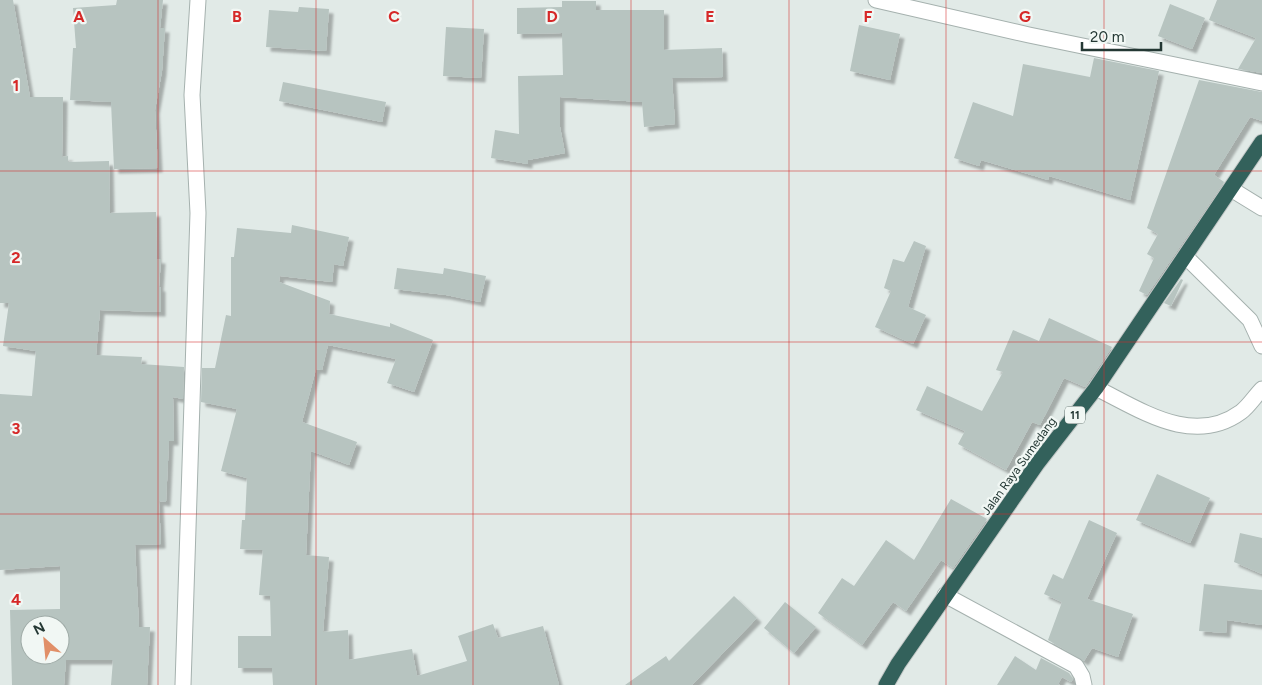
<svg xmlns="http://www.w3.org/2000/svg" width="1262" height="685" font-family="Figtree,sans-serif">
<style>
.building{fill:#b7c4c0;fill-rule:evenodd;filter:url(#shadow)}
.lines{fill:none;stroke-linecap:round;stroke-linejoin:round}
.minor-casing{stroke:#a5b1ae;stroke-width:17}
.highway-casing{stroke:#c2c7c6;stroke-width:17}
.minor{stroke:#fff;stroke-width:15}
.highway{stroke:#33615b;stroke-width:15}
.grid{fill:none;stroke:#d62828;stroke-width:1;stroke-opacity:0.55}
.labels{text-anchor:middle;stroke-width:4.5;stroke-linejoin:round;paint-order:stroke}
.shield{fill:#f1f7f4;stroke:#62716e;stroke-width:1}
.shield-label{font-size:11px;font-weight:bold;fill:#243834}
.street-label{font-size:12px;fill:#243834;stroke:#f1f7f4}
.grid-label{font-size:16px;text-anchor:middle;font-weight:bold;fill:#d62828;stroke:#f1f7f4;stroke-width:4.5;stroke-linejoin:round;paint-order:stroke}
</style>
<defs>
<filter id="shadow"><feDropShadow dx="4.5" dy="4.5" stdDeviation="1" flood-color="#0004"/></filter>
</defs>
<rect width="100%" height="100%" fill="#e1eae7"/>
<g class="building">
<path d="M0,0H13L30,97H63L62,157L68,156V162L109,161L110,213L156,212L157,259H161L159,287H161V312L100,310L96,355L142,357L141,364L184,367L183,399L173,397L174,441H169L166,502L159,501L161,544L135,545L139,627H150L147,685H111L113,660H66L64,685H12L10,610L60,609V566L0,570V394L32,396L36,351L3,346L9,303H0ZM30,625H60V655H30Z"/>
<polygon points="117,0 163,0 160,28 165,28 162,71 155,110 158,168 114,169 111,102 70,100 73,48 76,48 73,8 116,5"/>
<polygon points="1217,0 1262,0 1262,73 1238,69 1256,38 1209,20"/>
<polygon points="562,1 596,1 596,10 664,10 664,50 722,48 723,77 672,78 675,124 644,127 642,102 560,97 560,127 565,153 528,160 528,164 491,158 495,130 519,134 518,76 563,75 562,33 517,34 517,8 562,7"/>
<polygon points="1170,4 1205,18 1192,49 1158,36"/>
<polygon points="299,7 329,9 326,51 266,47 269,10 298,12"/>
<polygon points="859,25 900,34 890,80 850,71"/>
<polygon points="446,27 484,29 481,78 443,76"/>
<polygon points="1094,58 1159,71 1130,200 1049,176 1048,180 981,160 979,166 954,158 973,102 1013,116 1023,64 1090,77"/>
<polygon points="1199,80 1262,92 1262,121 1250,117 1214,175 1224,182 1147,295 1139,291 1154,258 1147,254 1158,234 1147,228"/>
<polygon points="283,82 386,102 382,122 279,101"/>
<polygon points="292,225 349,237 343,266 334,264 332,282 280,276 279,282 330,301 329,314 390,327 390,323 433,340 414,392 387,383 396,359 328,345 322,370 316,369 302,422 357,442 349,465 311,451 306,555 329,557 323,632 348,630 349,660 412,649 417,676 467,661 458,636 493,624 498,638 543,626 559,685 273,685 272,668 238,668 238,636 271,636 270,596 259,595 263,550 240,549 242,520 245,520 247,478 221,471 237,409 201,402 202,368 215,368 226,315 231,316 231,257 234,257 237,228 291,233"/>
<polygon points="914,241 926,246 908,307 926,315 913,344 875,327 891,291 884,288 893,259 904,262"/>
<polygon points="397,268 443,274 444,268 486,276 480,302 446,295 394,289"/>
<polygon points="1181,279 1183,280 1171,306 1164,303"/>
<polygon points="1049,318 1112,347 1085,387 1064,378 1040,425 1032,422 1006,470 958,444 965,431 916,410 927,386 982,411 1003,372 996,370 1013,330 1039,341"/>
<polygon points="1157,474 1210,498 1190,543 1136,520"/>
<polygon points="951,499 987,519 953,568 941,560 906,611 893,602 862,645 818,613 842,578 854,586 886,540 914,560"/>
<polygon points="1089,520 1117,533 1087,599 1133,614 1118,657 1092,648 1084,661 1048,640 1062,602 1044,594 1053,574 1063,579"/>
<polygon points="1240,533 1262,538 1262,574 1234,562"/>
<polygon points="1204,584 1262,590 1262,625 1227,620 1226,633 1199,631"/>
<polygon points="734,596 757,618 692,685 625,685 666,656 669,661"/>
<polygon points="785,602 816,627 794,653 764,628"/>
<polygon points="1015,656 1036,670 1041,658 1069,673 1073,679 1071,682 1062,677 1058,684 1060,685 997,685"/>
</g>
<g class="lines">
<g class="minor-casing">
<g id="minor">
<polyline points="876,0 1029,35 1262,83"/>
<polyline points="1231,189 1262,208"/>
<polyline points="1186,257 1250,320 1262,346"/>
<path d="M1096,388C1141,410 1193,447 1241,412C1249,406 1255,396 1262,389"/>
<polyline points="945,595 1076,666 1082,676 1084,685"/>
<polyline points="183,685 198,213 192,95 198,0"/>
</g>
</g>
<g class="highway-casing">
<polyline id="highway" points="886,685 898,664 1037,464 1096,388 1262,142"/>
</g>
<use href="#minor" class="minor"/>
<use href="#highway" class="highway"/>
</g>
<path class="grid" d="M158,0V685M316,0V685M473,0V685M631,0V685M789,0V685M946,0V685M1104,0V685M0,171H1262M0,342H1262M0,514H1262"/>
<g class="labels">
<rect class="shield" x="1065" y="406.5" width="20" height="17" rx="4"/>
<g class="shield-label">
<text x="1075" y="419">11</text>
</g>
<g class="street-label">
<text transform="translate(1019 466) rotate(-54)" y="4">Jalan Raya Sumedang</text>
</g>
</g>
<g class="grid-label">
<text x="79" y="22">A</text>
<text x="237" y="22">B</text>
<text x="394" y="22">C</text>
<text x="552" y="22">D</text>
<text x="710" y="22">E</text>
<text x="868" y="22">F</text>
<text x="1025" y="22">G</text>
<text x="16" y="91">1</text>
<text x="16" y="263">2</text>
<text x="16" y="434">3</text>
<text x="16" y="605">4</text>
</g>
<g transform="translate(45 640) rotate(333)"><circle r="24" fill="#f1f7f4" stroke="#9faba7"/>
<path d="M0-4L9 19L0 12L-9 19Z" fill="#e18f68"/>
<text y="-8" font-size="14" font-weight="bold" text-anchor="middle" fill="#243834">N</text>
</g>
<path d="M1082 42v8h79v-8" fill="none" stroke="#243834" stroke-width="2.5"/>
<text x="1090" y="42" font-size="15" fill="#243834" stroke="#f1f7f4" stroke-width="4" paint-order="stroke">20 m</text>
</svg>
